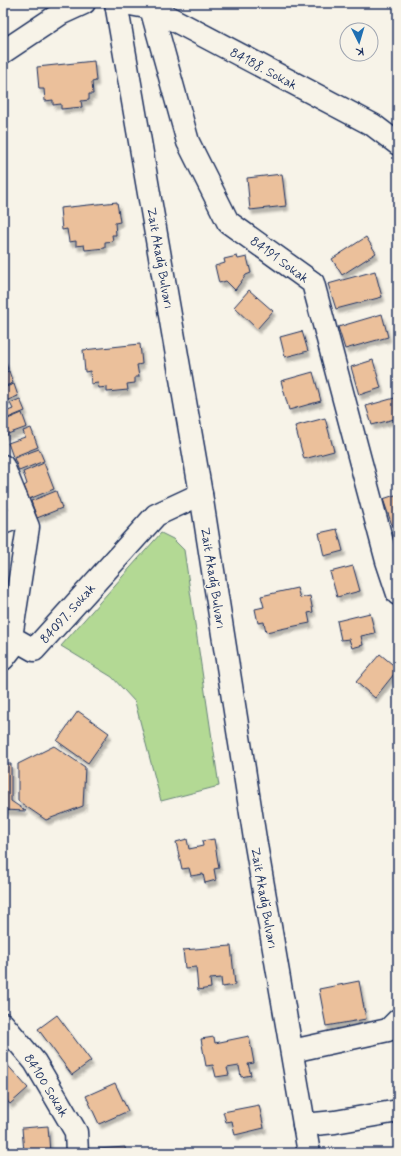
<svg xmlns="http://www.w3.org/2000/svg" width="401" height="1156" font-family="Mynerve,sans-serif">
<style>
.green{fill:#b3d994;stroke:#678479}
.building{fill:#ebc09b;stroke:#1b2f5e;filter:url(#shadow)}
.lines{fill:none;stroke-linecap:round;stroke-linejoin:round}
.minor-casing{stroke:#1b2f5e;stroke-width:25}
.minor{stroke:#f7f3e8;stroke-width:22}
.labels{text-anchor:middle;stroke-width:3;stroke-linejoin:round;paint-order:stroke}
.street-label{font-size:13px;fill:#1b2f5e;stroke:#f7f3e8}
</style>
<defs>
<filter id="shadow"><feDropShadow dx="2.5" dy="4.5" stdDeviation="1" flood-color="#0004"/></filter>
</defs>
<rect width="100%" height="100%" fill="#f7f3e8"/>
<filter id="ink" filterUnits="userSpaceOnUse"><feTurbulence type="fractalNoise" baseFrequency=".025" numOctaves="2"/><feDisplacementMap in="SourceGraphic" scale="8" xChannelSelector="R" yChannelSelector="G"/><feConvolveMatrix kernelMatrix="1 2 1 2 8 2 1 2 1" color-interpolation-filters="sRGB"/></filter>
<g filter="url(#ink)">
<polygon class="green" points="161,533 173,539 184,550 219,786 161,801 135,702 112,677 61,646"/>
<g class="building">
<polygon points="94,61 96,81 92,82 93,94 89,94 89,100 81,101 82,107 61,109 61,104 53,105 53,100 45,101 44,89 39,89 37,67"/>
<polygon points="282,174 286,206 250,210 247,178"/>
<polygon points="117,202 120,222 115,223 116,235 112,235 113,241 105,242 105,248 85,250 84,245 76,246 76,241 69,242 67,229 62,230 60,208"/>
<polygon points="366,237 376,253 342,275 332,259"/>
<polygon points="237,256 238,259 247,257 251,273 246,275 235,290 226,281 219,283 215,266 225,263 224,259"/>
<polygon points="375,271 382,297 336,309 328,284"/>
<polygon points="249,290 273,311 257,329 234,307"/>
<polygon points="382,314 388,337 345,349 338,327"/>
<polygon points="302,331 308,351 285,357 280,337"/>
<polygon points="140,344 142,364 137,365 139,377 135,377 135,383 127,384 128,390 107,392 107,387 99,388 98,383 91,384 90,371 85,372 83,350"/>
<polygon points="3,357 8,369 3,371"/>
<polygon points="373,360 381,388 359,395 351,367"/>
<polygon points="9,371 13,383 3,387 3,380 6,379 3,373"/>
<polygon points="313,372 321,401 289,410 281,381"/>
<polygon points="14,384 18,396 3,402 3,388"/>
<polygon points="398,397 398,418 372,425 366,406"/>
<polygon points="20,399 25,411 3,420 3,413 13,409 10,403"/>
<polygon points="22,413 27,427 5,435 3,421"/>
<polygon points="325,418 334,451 304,459 295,426"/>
<polygon points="31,428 38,447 13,457 8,443 25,437 23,431"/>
<polygon points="39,449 44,461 19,471 14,458"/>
<polygon points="44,463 54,489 29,499 24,486 27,484 23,472"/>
<polygon points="56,491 62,508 37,518 31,501"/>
<polygon points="398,494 398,523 392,525 383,499"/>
<polygon points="337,529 343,551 324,556 319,533"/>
<polygon points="353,566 360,591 337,597 330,572"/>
<polygon points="297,588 300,598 310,596 313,612 308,613 310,623 266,632 264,622 258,623 255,609 264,607 261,596"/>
<polygon points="370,613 375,633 361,636 363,645 352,648 349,639 341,640 337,621"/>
<polygon points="380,654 398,669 375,698 356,682"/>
<polygon points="78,711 109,733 88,763 57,741"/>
<polygon points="54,746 85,767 83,806 46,820 18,801 18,764"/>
<polygon points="3,764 11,764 11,801 26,811 3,810"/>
<polygon points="187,839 189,849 203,846 202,841 214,839 219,868 214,869 216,880 205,883 203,874 191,876 189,868 182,869 176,842"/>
<polygon points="231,946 235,985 222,987 221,978 210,979 211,988 198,990 196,967 185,968 183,950"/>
<polygon points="359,981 366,1019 326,1026 319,989"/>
<polygon points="57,1015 91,1061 72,1075 38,1029"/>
<polygon points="249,1036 254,1063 248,1064 251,1075 241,1077 239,1066 227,1068 229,1075 216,1077 213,1065 206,1066 201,1039 214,1037 215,1043"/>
<polygon points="3,1060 28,1088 10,1104 3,1096"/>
<polygon points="115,1083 128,1111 99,1124 86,1096"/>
<polygon points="259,1105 264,1128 235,1135 232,1121 226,1122 223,1112"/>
<polygon points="48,1126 50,1153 24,1153 22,1128"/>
<polygon points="125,1147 126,1153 98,1153 98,1149"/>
</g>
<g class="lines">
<g class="minor-casing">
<g id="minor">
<polyline points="116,3 201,494 255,839 309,1153"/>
<polyline points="125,3 151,8 373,125 398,144"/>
<polyline points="151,8 188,142 228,222 313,283 387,561 398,594"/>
<polyline points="3,52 60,14 84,3"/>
<polyline points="3,466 28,527 11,637 34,650 156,515 201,494"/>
<polyline points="3,523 23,515"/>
<polyline points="3,659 17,641"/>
<polyline points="3,1024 35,1062 76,1132 77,1153"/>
<polyline points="292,1051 388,1030 398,1020"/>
<polyline points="304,1125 335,1122 398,1111"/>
</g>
</g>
<use href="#minor" class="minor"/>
</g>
</g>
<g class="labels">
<g class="street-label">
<text transform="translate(264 68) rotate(28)" y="5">84188. Sokak</text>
<text transform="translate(161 258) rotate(80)" y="5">Zait Akadğ Bulvarı</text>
<text transform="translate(280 259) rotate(36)" y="5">84191 Sokak</text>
<text transform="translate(214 578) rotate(81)" y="5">Zait Akadğ Bulvarı</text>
<text transform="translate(67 613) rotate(-48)" y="5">84097. Sokak</text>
<text transform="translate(265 898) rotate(80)" y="5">Zait Akadğ Bulvarı</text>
<text transform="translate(47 1085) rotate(58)" y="5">84100 Sokak</text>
</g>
</g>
<rect width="401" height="1156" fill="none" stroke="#f7f3e8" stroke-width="16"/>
<rect x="8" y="8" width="385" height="1140" fill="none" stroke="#1b2f5e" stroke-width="1.5" filter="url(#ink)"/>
<g transform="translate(359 42) rotate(175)"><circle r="19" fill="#f7f3e8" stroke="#9fa5b1"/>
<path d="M0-3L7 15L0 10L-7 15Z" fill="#1f6fb2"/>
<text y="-6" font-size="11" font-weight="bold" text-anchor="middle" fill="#1b2f5e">K</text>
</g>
</svg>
